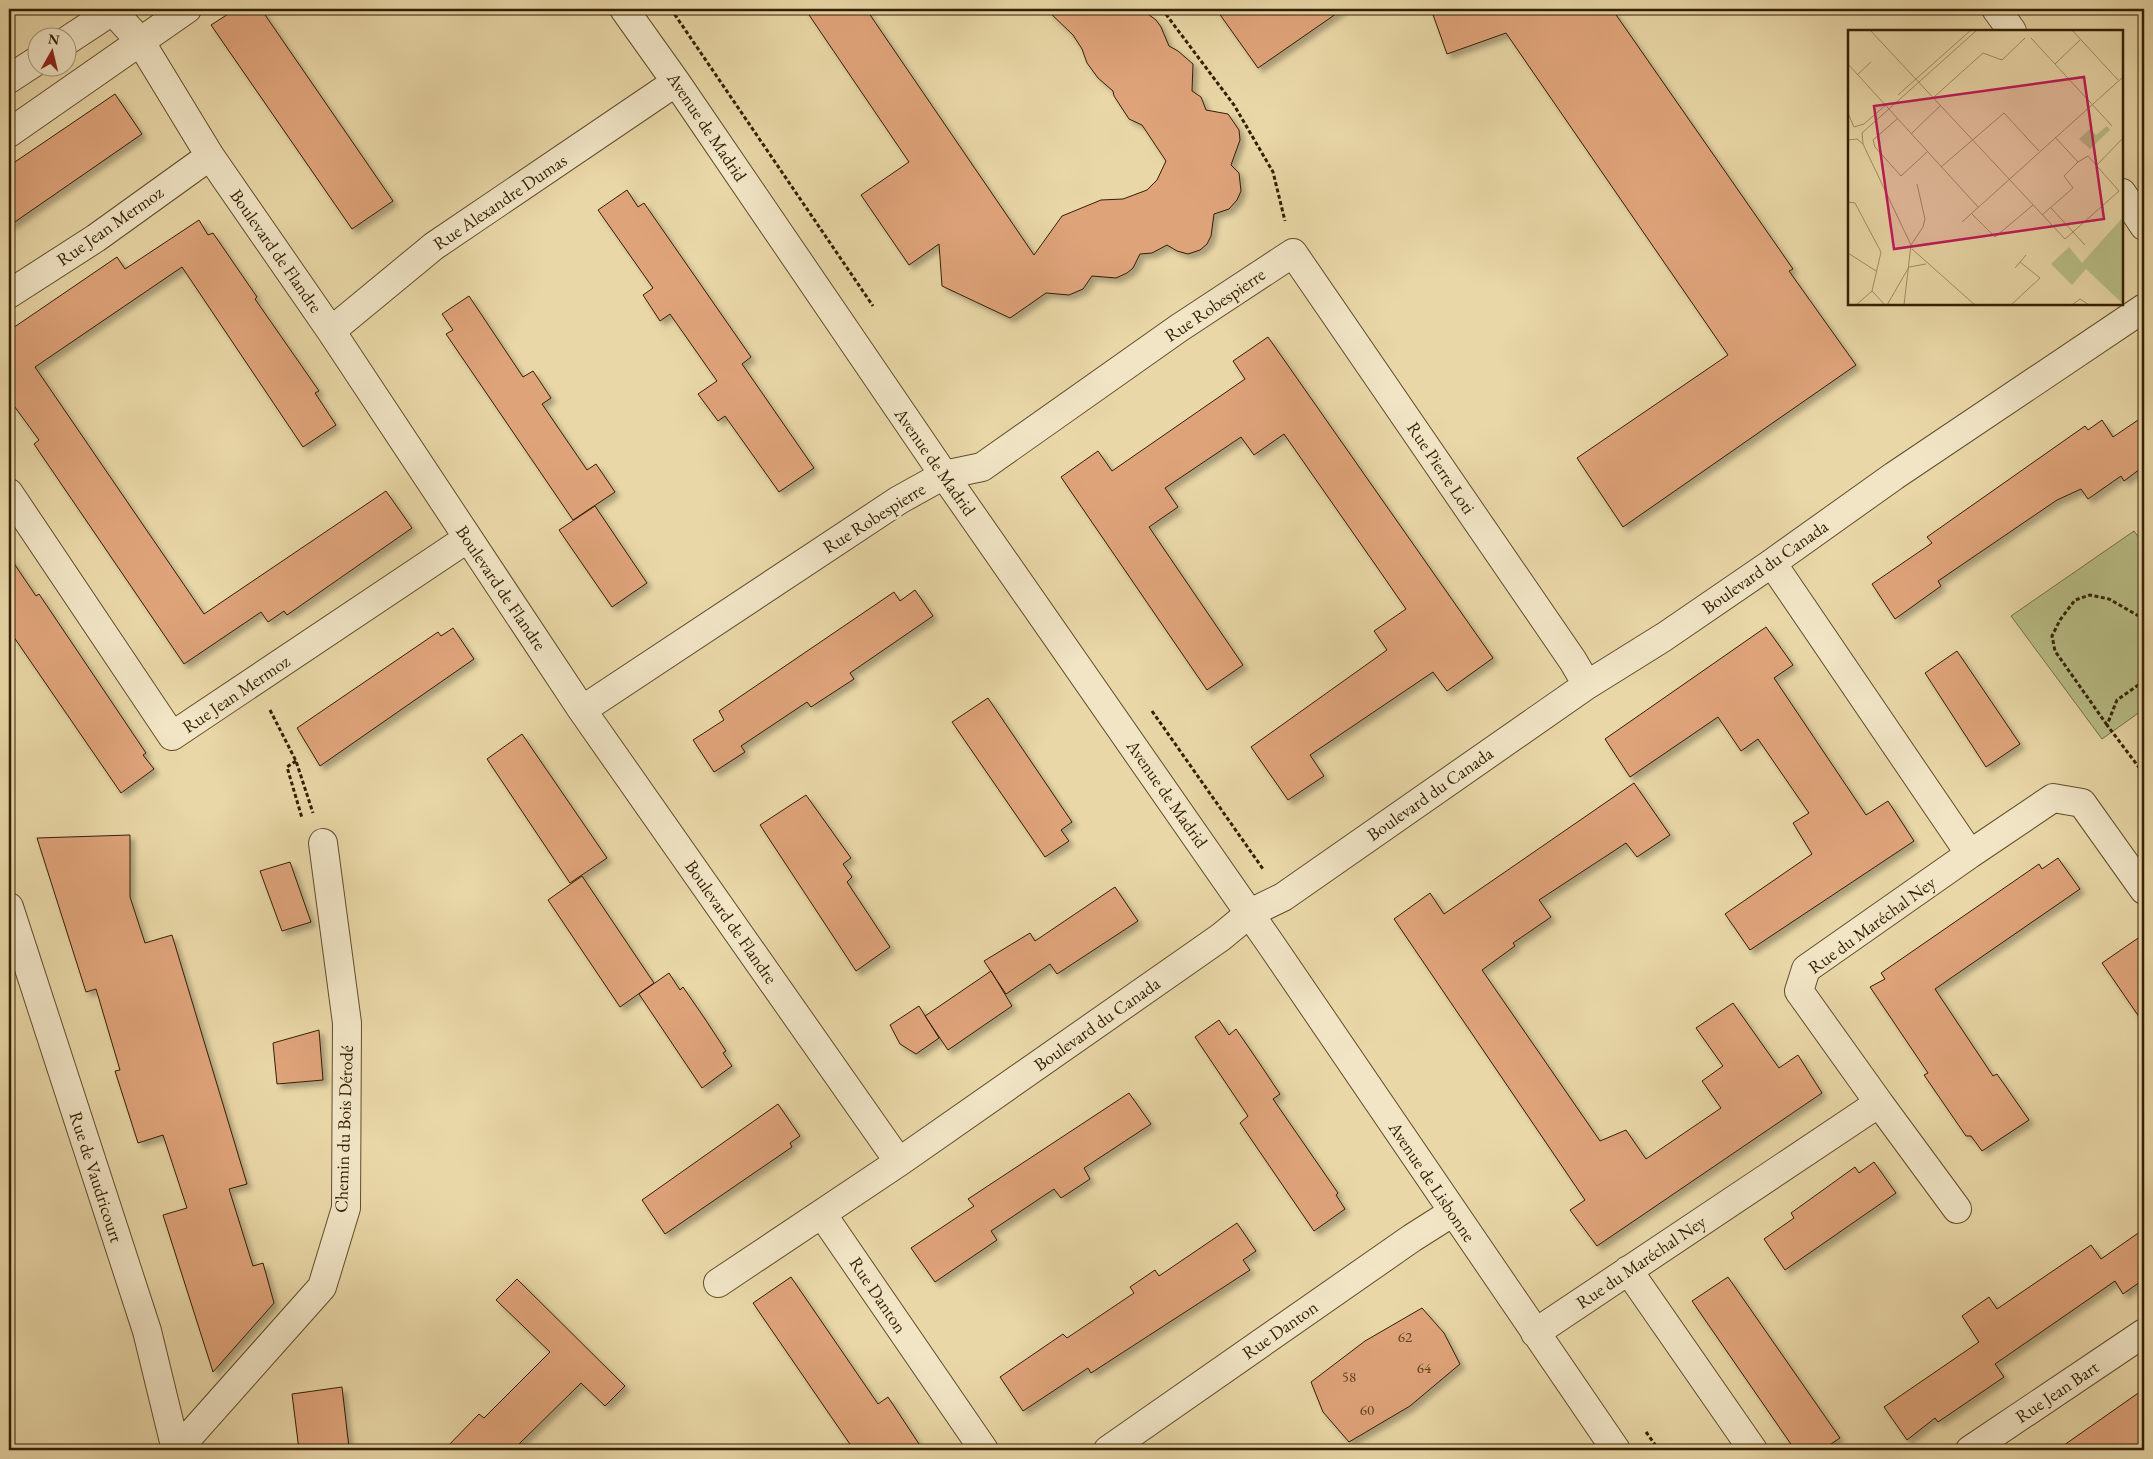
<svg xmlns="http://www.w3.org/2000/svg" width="2153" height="1459" font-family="'EB Garamond',serif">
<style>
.green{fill:#b8be87;stroke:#766e44}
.building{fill:#dfa37a;stroke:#331f02;filter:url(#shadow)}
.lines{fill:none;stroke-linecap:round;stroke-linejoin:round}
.minor-casing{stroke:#604d2b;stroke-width:30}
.tertiary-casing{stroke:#604d2b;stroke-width:30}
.path{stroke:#331f02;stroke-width:3;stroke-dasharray:4 2.5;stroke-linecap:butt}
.minor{stroke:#f1e5c6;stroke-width:28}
.tertiary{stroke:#f1e5c6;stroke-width:28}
.labels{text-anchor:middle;stroke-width:4.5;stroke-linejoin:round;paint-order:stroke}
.number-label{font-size:15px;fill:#5e4020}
.street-label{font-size:18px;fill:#331f02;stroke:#f1e5c6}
.inset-road{fill:none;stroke:#a08d65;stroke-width:1}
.view{fill:#c2185b;fill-opacity:0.15;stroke:#c2185b;stroke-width:2.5}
.inset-edge{fill:none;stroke:#331f02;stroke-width:2.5}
</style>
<defs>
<filter id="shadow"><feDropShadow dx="4.5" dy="4.5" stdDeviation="2.5" flood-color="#0004"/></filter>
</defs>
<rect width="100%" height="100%" fill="#e9d7a7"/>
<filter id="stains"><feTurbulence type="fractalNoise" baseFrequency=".004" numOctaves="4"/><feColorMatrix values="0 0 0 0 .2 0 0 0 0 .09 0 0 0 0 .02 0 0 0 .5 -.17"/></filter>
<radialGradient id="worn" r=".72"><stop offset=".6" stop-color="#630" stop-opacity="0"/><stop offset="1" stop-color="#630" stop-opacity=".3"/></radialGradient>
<path class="green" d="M 2134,531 L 2144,545 L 2144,709 L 2102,739 L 2011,616 Z"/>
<path class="building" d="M 236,9 L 261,9 L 393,201 L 352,229 L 211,25 Z
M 805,9 L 866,9 L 1034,255 L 1062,216 L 1101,200 L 1123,199 L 1147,190 L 1157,180 L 1166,161 L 1142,125 L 1129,119 L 1114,96 L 1113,91 L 1098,78 L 1087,63 L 1082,49 L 1073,35 L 1046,9 L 1121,9 L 1148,14 L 1156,20 L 1161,27 L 1169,46 L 1178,51 L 1193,64 L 1192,91 L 1201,97 L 1206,110 L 1228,114 L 1239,130 L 1240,140 L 1231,165 L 1239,173 L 1241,191 L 1237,200 L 1229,209 L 1214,214 L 1211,236 L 1207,244 L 1200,250 L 1188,254 L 1177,251 L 1167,245 L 1152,253 L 1140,254 L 1133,268 L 1127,273 L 1116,278 L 1092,276 L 1083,289 L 1069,295 L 1046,293 L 1010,318 L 942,286 L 939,244 L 909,265 L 861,195 L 909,162 Z
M 1216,9 L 1343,9 L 1258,68 Z
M 1431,9 L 1612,9 L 1793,269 L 1789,271 L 1856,365 L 1623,527 L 1577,458 L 1728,355 L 1506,33 L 1447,54 Z
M 115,94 L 142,134 L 9,226 L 9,166 Z
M 627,190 L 638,207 L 644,203 L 751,357 L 742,364 L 814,468 L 779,492 L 725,416 L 718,421 L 698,394 L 717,381 L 670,314 L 660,321 L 643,295 L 653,288 L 598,210 Z
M 199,220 L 208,235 L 213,233 L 257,297 L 255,299 L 319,391 L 315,393 L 336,425 L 303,447 L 182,267 L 35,367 L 204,614 L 386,491 L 412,528 L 287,615 L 284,611 L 268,622 L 261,612 L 184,664 L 34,444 L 39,440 L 9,399 L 9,329 L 10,330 L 117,257 L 125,269 Z
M 469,296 L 523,377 L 533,371 L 551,398 L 542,404 L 587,470 L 596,464 L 615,492 L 573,520 L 446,334 L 453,330 L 442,314 Z
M 1268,337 L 1493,658 L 1447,691 L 1433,672 L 1310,755 L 1324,776 L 1288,800 L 1251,747 L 1387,650 L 1374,631 L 1406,609 L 1379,570 L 1284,434 L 1254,455 L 1241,437 L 1165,488 L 1178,507 L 1149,527 L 1243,665 L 1207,690 L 1061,477 L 1098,451 L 1112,471 L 1245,379 L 1233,361 Z
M 2144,416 L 2144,466 L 2124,481 L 2121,476 L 2088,499 L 2081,489 L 2057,500 L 1938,581 L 1941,586 L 1895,619 L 1872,584 L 1932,543 L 1927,537 L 2085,426 L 2088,430 L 2102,420 L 2113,437 Z
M 595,506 L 647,583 L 612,607 L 559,530 Z
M 9,556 L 36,596 L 39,594 L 146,753 L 143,755 L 154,769 L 121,793 L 9,630 Z
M 915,590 L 933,616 L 850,673 L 854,679 L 811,707 L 807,702 L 741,746 L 745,752 L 714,772 L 693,740 L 724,720 L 719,711 L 894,592 L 900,601 Z
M 1766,627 L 1793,665 L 1774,678 L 1866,815 L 1888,801 L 1914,841 L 1750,950 L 1725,914 L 1812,854 L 1793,823 L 1809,813 L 1758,739 L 1741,751 L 1718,717 L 1630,777 L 1605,739 Z
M 453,628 L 474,659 L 320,766 L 297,728 L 438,632 L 441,636 Z
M 1957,651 L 2020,744 L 1986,767 L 1925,673 Z
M 988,698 L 1072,822 L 1061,830 L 1069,841 L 1045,857 L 952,722 Z
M 522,734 L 607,858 L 570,883 L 487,759 Z
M 1634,783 L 1670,835 L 1637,857 L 1626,843 L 1539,900 L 1551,917 L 1513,943 L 1515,946 L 1482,970 L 1600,1141 L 1626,1130 L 1646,1159 L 1721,1108 L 1702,1081 L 1723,1066 L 1696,1028 L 1733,1003 L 1779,1068 L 1798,1055 L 1822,1093 L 1597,1246 L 1570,1210 L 1585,1200 L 1394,919 L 1430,893 L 1444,914 Z
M 806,795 L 851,858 L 843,864 L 852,877 L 847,882 L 890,947 L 856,971 L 760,825 Z
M 130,835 L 130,897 L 145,943 L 172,935 L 247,1184 L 229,1189 L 253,1266 L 263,1263 L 274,1303 L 213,1372 L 163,1215 L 187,1208 L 163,1135 L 138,1143 L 115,1071 L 120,1070 L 96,989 L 86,992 L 37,838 Z
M 2058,858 L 2080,889 L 1935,989 L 1993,1076 L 1997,1074 L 2029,1120 L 1982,1151 L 1971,1136 L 1966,1136 L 1924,1075 L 1928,1073 L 1870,987 L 1885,979 L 1881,973 L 2039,864 L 2042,869 Z
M 290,862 L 311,922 L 282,931 L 260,871 Z
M 582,876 L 654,983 L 620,1007 L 548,900 Z
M 1115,887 L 1138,921 L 1057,974 L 1050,964 L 1006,994 L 984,961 L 1030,933 L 1035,941 Z
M 2144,934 L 2144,1024 L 2102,963 Z
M 991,971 L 1012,1006 L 948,1050 L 925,1016 Z
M 669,973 L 680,990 L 683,987 L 705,1019 L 726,1051 L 723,1053 L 732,1066 L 702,1088 L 639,994 Z
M 919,1006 L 939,1038 L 916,1054 L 900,1044 L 890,1025 Z
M 1219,1020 L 1229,1035 L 1236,1029 L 1260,1064 L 1280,1094 L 1273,1099 L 1338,1193 L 1336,1195 L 1345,1209 L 1314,1231 L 1240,1123 L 1248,1116 L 1195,1037 Z
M 319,1030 L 323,1080 L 277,1084 L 273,1043 Z
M 1129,1093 L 1151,1124 L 1084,1168 L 1090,1179 L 1061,1198 L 1054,1189 L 991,1231 L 997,1240 L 935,1282 L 911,1248 L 974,1206 L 968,1199 Z
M 778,1104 L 800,1136 L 790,1143 L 792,1147 L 665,1234 L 642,1200 Z
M 1874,1162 L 1896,1193 L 1785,1270 L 1764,1239 L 1794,1218 L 1791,1213 L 1855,1167 L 1859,1173 Z
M 1237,1223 L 1256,1251 L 1243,1260 L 1250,1270 L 1091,1373 L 1088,1368 L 1023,1411 L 1000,1377 L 1063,1334 L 1067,1338 L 1134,1293 L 1130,1287 L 1155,1270 L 1159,1276 Z
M 2144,1229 L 2144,1279 L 2123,1294 L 2115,1281 L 1995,1364 L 2004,1377 L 1938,1422 L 1935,1418 L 1907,1440 L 1884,1407 L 1979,1342 L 1962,1316 L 1989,1297 L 1997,1309 L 2091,1245 L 2101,1259 Z
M 791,1277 L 878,1404 L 888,1397 L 923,1450 L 854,1450 L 753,1303 Z
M 1728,1277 L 1840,1438 L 1822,1450 L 1795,1450 L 1692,1301 Z
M 517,1279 L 625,1386 L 605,1406 L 581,1383 L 517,1446 L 522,1450 L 444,1450 L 479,1414 L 484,1418 L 550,1352 L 496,1300 Z
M 1422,1308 L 1444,1333 L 1460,1364 L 1410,1406 L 1349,1442 L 1323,1412 L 1311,1382 L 1365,1341 Z
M 342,1387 L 349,1448 L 299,1450 L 292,1394 Z
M 2144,1389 L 2144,1442 L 2132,1450 L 2057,1450 Z"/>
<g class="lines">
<defs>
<path id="minor" d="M 111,9 L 140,41 L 210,156 L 331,331 L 582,710 L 899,1162
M 624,9 L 676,82 L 944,475 L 1270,943 L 1616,1450
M 1996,9 L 2012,31
M 2122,193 L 2144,226
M 9,294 L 96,238 L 210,156
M 331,331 L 434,246 L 676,82
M 9,493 L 172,736 L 468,538
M 582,710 L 899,500 L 944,475 L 982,467 L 1179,328 L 1293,253 L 1573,661 L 1587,685
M 1970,854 L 2053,798 L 2082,803 L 2144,890
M 1879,1103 L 1957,1209
M 822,1214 L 984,1450
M 1628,1270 L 1753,1450
M 718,1283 L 899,1162 L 1221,937 L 1250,913 L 1283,897 L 1587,685 L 1664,637 L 1772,563 L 1894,476 L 2144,308
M 1535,1333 L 1879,1103 L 1799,991 L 1806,969 L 1970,854 L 1772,563
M 177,1450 L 322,1287 L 346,1208 L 347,1023 L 323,843
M 1108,1450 L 1412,1238 L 1453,1212
M 1970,1450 L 2144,1333"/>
<path id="tertiary" d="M 68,40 L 115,9
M 9,79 L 38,60
M 9,133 L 187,9
M 9,907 L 147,1331 L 176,1450"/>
</defs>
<use href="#minor" class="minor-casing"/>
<use href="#tertiary" class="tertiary-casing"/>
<path class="path" d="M 671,9 L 873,306
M 1162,9 L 1234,105 L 1273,172 L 1285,221
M 2144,681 L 2117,700 L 2107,725 L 2144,774
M 270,710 L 296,761 L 313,813
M 1152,711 L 1263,869
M 2107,725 L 2055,651 L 2052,636 L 2060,620 L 2075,600 L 2090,595 L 2109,599 L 2144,619
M 296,761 L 287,767 L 302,818
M 1646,1432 L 1659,1450"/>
<use href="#minor" class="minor"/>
<use href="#tertiary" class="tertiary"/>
</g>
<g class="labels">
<g class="number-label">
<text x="1405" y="1342">62</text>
<text x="1424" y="1373">64</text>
<text x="1349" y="1382">58</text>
<text x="1367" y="1415">60</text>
</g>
<g class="street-label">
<text transform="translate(707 127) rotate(56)" y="6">Avenue de Madrid</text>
<text transform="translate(500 202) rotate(-34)" y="6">Rue Alexandre Dumas</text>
<text transform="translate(110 226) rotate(-35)" y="6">Rue Jean Mermoz</text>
<text transform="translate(276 251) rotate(55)" y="6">Boulevard de Flandre</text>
<text transform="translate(1215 305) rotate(-34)" y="6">Rue Robespierre</text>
<text transform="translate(935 462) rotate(55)" y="6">Avenue de Madrid</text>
<text transform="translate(1441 468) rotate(56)" y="6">Rue Pierre Loti</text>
<text transform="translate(874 518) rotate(-32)" y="6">Rue Robespierre</text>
<text transform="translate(1765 567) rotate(-35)" y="6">Boulevard du Canada</text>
<text transform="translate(501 588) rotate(56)" y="6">Boulevard de Flandre</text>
<text transform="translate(236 694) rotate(-34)" y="6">Rue Jean Mermoz</text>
<text transform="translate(1167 794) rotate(55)" y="6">Avenue de Madrid</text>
<text transform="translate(1430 794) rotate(-35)" y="6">Boulevard du Canada</text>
<text transform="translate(731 922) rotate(55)" y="6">Boulevard de Flandre</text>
<text transform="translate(1872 925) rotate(-36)" y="6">Rue du Maréchal Ney</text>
<text transform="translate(1097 1024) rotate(-35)" y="6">Boulevard du Canada</text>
<text transform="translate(344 1129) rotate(-88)" y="6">Chemin du Bois Dérodé</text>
<text transform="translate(96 1177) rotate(72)" y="6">Rue de Vaudricourt</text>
<text transform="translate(1432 1182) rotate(56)" y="6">Avenue de Lisbonne</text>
<text transform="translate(1641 1262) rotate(-34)" y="6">Rue du Maréchal Ney</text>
<text transform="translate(878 1295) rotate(56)" y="6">Rue Danton</text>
<text transform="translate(1280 1330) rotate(-35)" y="6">Rue Danton</text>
<text transform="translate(2057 1392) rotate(-34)" y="6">Rue Jean Bart</text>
</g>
</g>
<g transform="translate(1848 30)">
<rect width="275" height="275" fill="#e9d7a7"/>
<path d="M 259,96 L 262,100 L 242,119 L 231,109 L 242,99 L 248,105 ZM 275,187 L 275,274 L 238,239 L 224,255 L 203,234 L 221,217 L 234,233 Z" fill="#b8be87"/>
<path class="inset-road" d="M 22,0 L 217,209 L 271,161 L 240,126 L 230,132M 224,0 L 270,50M 183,8 L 264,96M 0,34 L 130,177M 207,34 L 232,10M 9,45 L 23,32M 50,65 L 123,0M 86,67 L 135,23 L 154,30 L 177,8M 0,83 L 6,97M 49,89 L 25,110 L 27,117 L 53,146 L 79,122M 6,97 L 16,94 L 39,74M 14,103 L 15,114 L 63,215 L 56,275M 14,103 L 129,0M 63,104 L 93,75M 0,110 L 9,109 L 15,114M 249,135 L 275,108M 93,137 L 156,83 L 191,121M 0,172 L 7,173 L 33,222 L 24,261M 203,178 L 237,215M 123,183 L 147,207 L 185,175M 194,185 L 225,158 L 216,146 L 230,132 L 207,107M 114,192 L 275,47M 63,215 L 75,197 L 77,189 L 69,154M 64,219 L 127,275M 0,223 L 28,241M 167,238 L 178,225M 8,275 L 24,261 L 37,275M 39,275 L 61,237 L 78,234M 163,275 L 192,248 L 172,232M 224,275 L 232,269 L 241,275"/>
<path class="view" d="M 236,47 L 256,189 L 46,219 L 26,76 Z"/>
<rect width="275" height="275" class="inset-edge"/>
</g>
<rect width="2153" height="1459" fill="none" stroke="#e9d7a7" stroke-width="30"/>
<rect x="10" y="10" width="2133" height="1439" fill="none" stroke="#331f02" stroke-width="2.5"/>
<rect x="15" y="15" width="2123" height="1429" fill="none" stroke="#331f02"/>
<g transform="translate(52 52) rotate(8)"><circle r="24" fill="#f1e5c6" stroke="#a59678"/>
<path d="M0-4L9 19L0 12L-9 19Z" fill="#8f2418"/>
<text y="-8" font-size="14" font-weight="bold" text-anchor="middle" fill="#331f02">N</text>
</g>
<rect width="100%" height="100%" filter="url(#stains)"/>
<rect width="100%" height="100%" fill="url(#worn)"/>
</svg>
